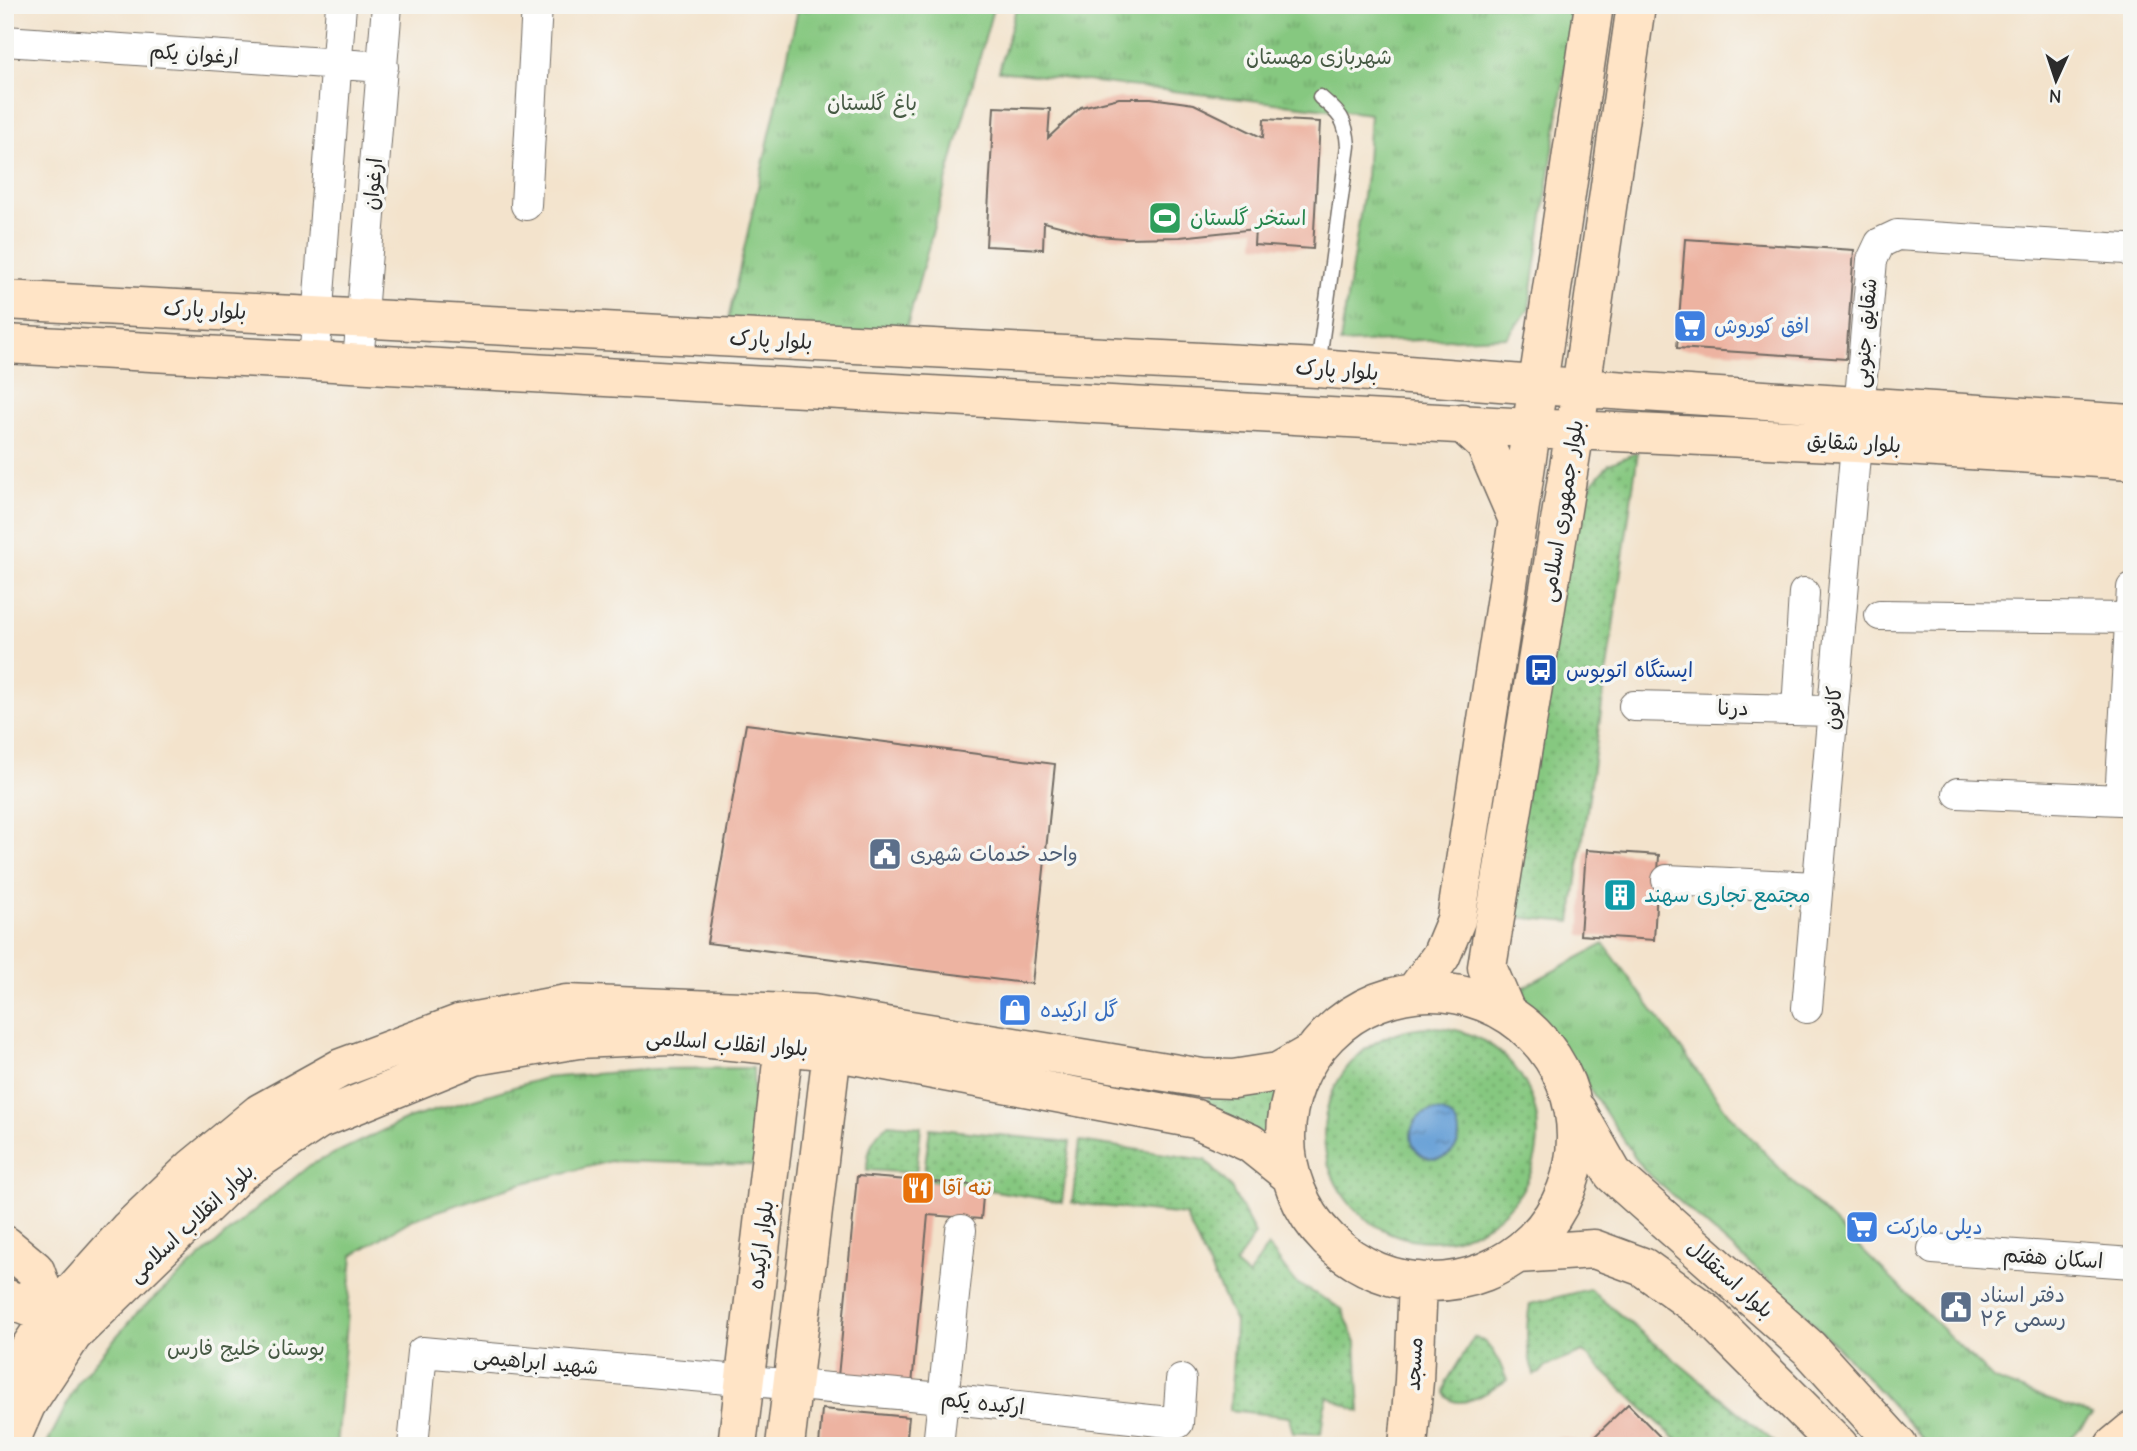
<svg xmlns="http://www.w3.org/2000/svg" width="2137" height="1451" font-family="'Comic Neue','Playpen Sans Arabic',sans-serif">
<style>
.grass{fill:url(#grass-dots);stroke:#587a56;stroke-width:2}
.park{fill:url(#park-tufts);stroke:#587a56;stroke-width:2}
.water{fill:url(#water-ripples);stroke:#4a6681;stroke-width:2}
.building{fill:#edb3a1}
.lines{fill:none;stroke-linecap:round;stroke-linejoin:round}
.lane-casing{stroke:#716b63;stroke-width:17}
.street-casing{stroke:#716b63;stroke-width:32}
.secondary-casing{stroke:#716b63;stroke-width:41}
.lane{stroke:#fff;stroke-width:14}
.street{stroke:#fff;stroke-width:30}
.secondary{stroke:#ffe4c6;stroke-width:38}
.labels{text-anchor:middle;stroke-width:7;stroke-linejoin:round;paint-order:stroke}
.street-label{font-size:21px;fill:#2b2b2b;stroke:#f6f6f2}
.park-label{font-size:21px;fill:#465a44;stroke:#f6f6f2}
.leisure-label{font-size:21px;fill:#27864d;stroke:#f6f6f2;text-anchor:start}
.shop-label{font-size:21px;fill:#366cbe;stroke:#f6f6f2;text-anchor:start}
.transit-label{font-size:21px;fill:#164399;stroke:#f6f6f2;text-anchor:start}
.service-label{font-size:21px;fill:#4e5e75;stroke:#f6f6f2;text-anchor:start}
.culture-label{font-size:21px;fill:#0d838f;stroke:#f6f6f2;text-anchor:start}
.food-label{font-size:21px;fill:#c56008;stroke:#f6f6f2;text-anchor:start}
</style>
<defs>
<pattern id="grass-dots" width="8" height="8" patternUnits="userSpaceOnUse" patternTransform="scale(1.75)"><rect width="8" height="8" fill="#86c880"/><path d="M2 2h.1M6 6h.1" fill="none" stroke="#6ea369" stroke-width="1.8" stroke-linecap="round"/></pattern>
<pattern id="park-tufts" width="24" height="20" patternUnits="userSpaceOnUse" patternTransform="scale(1.75)"><rect width="24" height="20" fill="#86c880"/><path d="M3 7l-1-3M5 7V3M7 7l1-3M15 17l-1-3M17 17v-4M19 17l1-3" fill="none" stroke="#6ea369"/></pattern>
<pattern id="water-ripples" width="26" height="14" patternUnits="userSpaceOnUse" patternTransform="scale(1.75)"><rect width="26" height="14" fill="#69a1d7"/><path d="M2 4q2-2 4 0t4 0M15 11q2-2 4 0t4 0" fill="none" stroke="#5783af"/></pattern>
</defs>
<rect width="100%" height="100%" fill="#f6f6f2"/>
<filter id="ink" filterUnits="userSpaceOnUse"><feTurbulence type="fractalNoise" baseFrequency=".0143" numOctaves="2"/><feDisplacementMap in="SourceGraphic" scale="14" xChannelSelector="R" yChannelSelector="G"/><feConvolveMatrix kernelMatrix="1 2 1 2 8 2 1 2 1" color-interpolation-filters="sRGB"/></filter>
<filter id="wash" filterUnits="userSpaceOnUse"><feTurbulence type="fractalNoise" baseFrequency=".00686" numOctaves="4" result="noise"/><feDisplacementMap in="SourceGraphic" scale="28" xChannelSelector="R" yChannelSelector="G"/><feGaussianBlur stdDeviation="1.57" result="paint"/><feColorMatrix in="noise" values="0 0 0 0 0 0 0 0 0 0 0 0 0 0 0 0 0 1.4 0 .05"/><feComposite in="paint" operator="in"/></filter>
<g filter="url(#wash)">
<rect width="100%" height="100%" fill="#f3e3cc"/>
<path class="grass" d="M 1638,452 L 1571,922 L 1505,916 L 1574,511 L 1592,483 L 1609,464 Z
M1324 1134a107 107 0 1 1 214 0a107 107 0 1 1-214 0Z
M 1279,1088 L 1273,1140 L 1206,1109 L 1209,1092 Z
M 889,1124 L 921,1127 L 916,1173 L 867,1170 C 867,1152 873,1133 889,1124 Z
M 930,1128 L 1070,1142 L 1062,1202 L 923,1179 Z
M 1080,1141 L 1205,1160 L 1230,1186 L 1255,1234 L 1235,1265 L 1248,1276 L 1268,1246 L 1295,1282 L 1342,1309 L 1356,1342 L 1360,1412 L 1328,1397 L 1324,1409 L 1321,1434 L 1293,1433 L 1289,1417 L 1230,1410 L 1235,1322 L 1185,1215 L 1072,1203 Z
M 1589,1289 L 1779,1446 L 1683,1446 L 1583,1352 L 1546,1366 L 1540,1373 L 1534,1375 C 1526,1348 1525,1332 1530,1304 Z
M 1474,1337 C 1495,1343 1499,1363 1507,1380 C 1493,1389 1456,1416 1445,1393 L 1447,1381 Z"/>
<path class="park" d="M 799,5 L 994,5 L 904,337 L 726,329 Z
M 1017,5 L 1575,5 L 1529,309 L 1507,337 L 1340,343 L 1366,176 L 1370,114 L 999,71 Z
M 1604,944 L 1728,1113 L 1787,1176 L 1994,1380 L 2092,1415 L 2064,1446 L 1929,1446 L 1865,1375 L 1784,1294 L 1643,1169 L 1568,1056 L 1512,993 Z
M 753,1068 L 756,1165 L 611,1161 L 516,1185 L 411,1220 L 353,1255 L 336,1446 L 46,1446 L 79,1380 L 135,1315 L 240,1222 L 310,1165 L 407,1119 L 544,1078 L 656,1069 Z"/>
<path class="water" d="M1411 1135a24 24 0 1 1 48 0a24 24 0 1 1-48 0Z"/>
<g id="blocks">
<path class="building" d="M 1119,98 L 1151,98 L 1194,104 L 1263,138 L 1264,119 L 1320,122 L 1313,249 L 1254,245 L 1255,229 L 1180,237 L 1124,238 L 1098,236 L 1044,222 L 1043,249 L 986,246 L 994,107 L 1050,109 L 1048,138 L 1081,107 Z
M 1685,239 L 1854,250 L 1846,359 L 1677,348 Z
M 746,724 L 1055,764 L 1032,984 L 707,943 Z
M 1586,850 L 1659,855 L 1654,940 L 1580,935 Z
M 857,1176 L 984,1186 L 981,1219 L 928,1215 L 912,1385 L 838,1377 Z
M 1628,1404 L 1669,1446 L 1547,1446 L 1551,1440 L 1562,1437 L 1587,1444 Z
M 822,1409 L 909,1417 L 906,1446 L 819,1446 Z"/>
</g>
</g>
<g filter="url(#ink)">
<use href="#blocks" fill-opacity="0" stroke="#716b63" stroke-width="2"/>
<g class="lines">
<defs>
<path id="lane" d="M 1318,367 L 1348,146 C 1346,119 1340,114 1320,97"/>
<path id="street" d="M 5,41 L 383,67
M 526,205 L 537,5
M 314,361 L 341,5
M 358,363 L 387,5
M 2132,588 L 2120,800 L 2132,801
M 1880,615 L 2130,618
M 1634,706 L 1833,711
M 1797,710 L 1804,593
M 1958,793 L 2120,800
M 1667,880 L 1817,887
M 1807,1008 L 1872,260 L 1880,243 L 1897,235 L 2126,249 L 2132,252
M 1933,1249 L 2132,1263
M 413,1446 L 422,1352 L 943,1398 L 1178,1423 L 1181,1380
M 938,1446 L 961,1230"/>
<path id="secondary" d="M 5,300 L 1318,368 L 1537,385 L 2132,424
M 5,344 L 1530,428 L 1855,443 L 2132,460
M 1462,423 L 1485,444 L 1518,520
M1286 1137a145 145 0 1 1 290 0a145 145 0 1 1-290 0Z
M 1414,993 L 1441,956 L 1456,920 C 1504,615 1550,311 1594,5
M 1506,1012 L 1487,967 L 1575,430 L 1636,5
M 1577,1111 L 1613,1174 L 1809,1348 L 1898,1446
M 5,1245 L 35,1270 L 51,1316
M 1517,1254 L 1594,1249 L 1643,1267 L 1704,1311 L 1839,1446
M 5,1298 L 51,1316 L 65,1328
M 5,1385 L 51,1316 L 129,1229 L 193,1168 L 260,1113 L 341,1068 L 459,1024 L 567,1004 L 813,1014 L 1202,1078 L 1233,1079 L 1278,1072 L 1313,1052
M 8,1446 L 26,1405 L 73,1334 L 240,1172 L 318,1120 L 475,1056 L 578,1039 L 671,1035 L 832,1051 L 1196,1119 L 1250,1143 L 1290,1175
M 737,1446 L 784,1045 L 813,1014 L 832,1051 L 785,1446
M 1408,1446 L 1414,1381 L 1418,1281
M 2114,1446 L 2132,1431"/>
</defs>
<use href="#lane" class="lane-casing"/>
<use href="#street" class="street-casing"/>
<use href="#secondary" class="secondary-casing"/>
<use href="#lane" class="lane"/>
<use href="#street" class="street"/>
<use href="#secondary" class="secondary"/>
</g>
</g>
<defs>
<symbol id="stadium-square" viewBox="-11 -11 22 22"><rect x="-9" y="-9" width="18" height="18" rx="4" fill="#2e9e5b" stroke="#f6f6f2"/><path d="M0-5a6.5 5 0 1 0 0 10a6.5 5 0 1 0 0-10ZM-3.5-1.8h7v3.6h-7Z" fill="#fff"/></symbol>
<symbol id="supermarket-square" viewBox="-11 -11 22 22"><rect x="-9" y="-9" width="18" height="18" rx="4" fill="#3f7fe0" stroke="#f6f6f2"/><path d="M-6-5.5h2.5l.6 2H6L4.5 2H-2.5L-4.4-4H-6ZM-1.5 3.2a1.3 1.3 0 1 0 .1 0ZM3 3.2a1.3 1.3 0 1 0 .1 0Z" fill="#fff"/></symbol>
<symbol id="bus-square" viewBox="-11 -11 22 22"><rect x="-9" y="-9" width="18" height="18" rx="4" fill="#1a4fb4" stroke="#f6f6f2"/><path d="M-5-6H5V4H4V6H2V4H-2V6H-4V4H-5ZM-3.5-4V0h7V-4ZM-3.5 1.2v1.5H-2V1.2ZM2 1.2v1.5H3.5V1.2Z" fill="#fff"/></symbol>
<symbol id="civic-square" viewBox="-11 -11 22 22"><rect x="-9" y="-9" width="18" height="18" rx="4" fill="#5c6f8a" stroke="#f6f6f2"/><path d="M-.6-6.5H3V-4.5H.6V-3L4-1V1h2V6H-6V1h2V-1L-.6-3ZM-1.2 2.5V6h2.4V2.5Z" fill="#fff"/></symbol>
<symbol id="building-square" viewBox="-11 -11 22 22"><rect x="-9" y="-9" width="18" height="18" rx="4" fill="#0f9aa8" stroke="#f6f6f2"/><path d="M-4-6H4V6H1V3H-1V6H-4ZM-2.5-4.3h1.7v1.8h-1.7ZM.8-4.3h1.7v1.8H.8ZM-2.5-1h1.7V.8h-1.7ZM.8-1h1.7V.8H.8Z" fill="#fff"/></symbol>
<symbol id="shop-square" viewBox="-11 -11 22 22"><rect x="-9" y="-9" width="18" height="18" rx="4" fill="#3f7fe0" stroke="#f6f6f2"/><path d="M-5-2.5h2.3a2.7 3.5 0 0 1 5.4 0H5L5.5 6h-11ZM-1.5-2.5h3a1.5 2.3 0 0 0-3 0Z" fill="#fff"/></symbol>
<symbol id="restaurant-square" viewBox="-11 -11 22 22"><rect x="-9" y="-9" width="18" height="18" rx="4" fill="#e8710a" stroke="#f6f6f2"/><path d="M-5-6h1v4h1v-4h1v4h1v-4h1v5L-1.5 .5V6h-2V.5L-5-1ZM5-6V6H3V1.5H1.5Q1.5-4 5-6Z" fill="#fff"/></symbol>
</defs>
<g fill-rule="evenodd">
<use href="#stadium-square" x="1146" y="199" width="38" height="38"/>
<use href="#supermarket-square" x="1671" y="307" width="38" height="38"/>
<use href="#bus-square" x="1522" y="651" width="38" height="38"/>
<use href="#civic-square" x="866" y="835" width="38" height="38"/>
<use href="#building-square" x="1601" y="876" width="38" height="38"/>
<use href="#shop-square" x="996" y="991" width="38" height="38"/>
<use href="#restaurant-square" x="899" y="1169" width="38" height="38"/>
<use href="#supermarket-square" x="1843" y="1208" width="38" height="38"/>
<use href="#civic-square" x="1937" y="1288" width="38" height="38"/>
</g>
<g class="labels">
<g class="street-label">
<text transform="translate(194 54) rotate(4)" y="7">ارغوان یکم</text>
<text transform="translate(373 184) rotate(-85)" y="7">ارغوان</text>
<text transform="translate(205 310) rotate(3)" y="7">بلوار پارک</text>
<text transform="translate(1865 333) rotate(-85)" y="7">شقایق جنوبی</text>
<text transform="translate(771 340) rotate(3)" y="7">بلوار پارک</text>
<text transform="translate(1337 370) rotate(4)" y="7">بلوار پارک</text>
<text transform="translate(1854 443) rotate(3)" y="7">بلوار شقایق</text>
<text transform="translate(1562 511) rotate(-81)" y="7">بلوار جمهوری اسلامی</text>
<text transform="translate(1733 708) rotate(1)" y="7">درنا</text>
<text transform="translate(1833 708) rotate(-85)" y="7">کانون</text>
<text transform="translate(727 1043) rotate(4)" y="7">بلوار انقلاب اسلامی</text>
<text transform="translate(191 1223) rotate(-43)" y="7">بلوار انقلاب اسلامی</text>
<text transform="translate(761 1245) rotate(-83)" y="7">بلوار ارکیده</text>
<text transform="translate(2053 1258) rotate(4)" y="7">اسکان هفتم</text>
<text transform="translate(1730 1279) rotate(41)" y="7">بلوار استقلال</text>
<text transform="translate(536 1362) rotate(5)" y="7">شهید ابراهیمی</text>
<text transform="translate(1414 1364) rotate(-87)" y="7">مسجد</text>
<text transform="translate(983 1403) rotate(6)" y="7">ارکیده یکم</text>
</g>
<g class="park-label">
<text x="1319" y="64">شهربازی مهستان</text>
<text x="872" y="110">باغ گلستان</text>
<text x="246" y="1355">بوستان خلیج فارس</text>
</g>
<g class="leisure-label">
<text x="1190" y="225">استخر گلستان</text>
</g>
<g class="shop-label">
<text x="1714" y="333">افق کوروش</text>
<text x="1040" y="1017">گل ارکیده</text>
<text x="1886" y="1234">دیلی مارکت</text>
</g>
<g class="transit-label">
<text x="1566" y="677">ایستگاه اتوبوس</text>
</g>
<g class="service-label">
<text x="910" y="861">واحد خدمات شهری</text>
<text x="1980" y="1302">دفتر اسناد<tspan x="1980" dy="24">رسمی ۲۶</tspan></text>
</g>
<g class="culture-label">
<text x="1644" y="902">مجتمع تجاری سهند</text>
</g>
<g class="food-label">
<text x="942" y="1195">ننه آقا</text>
</g>
</g>
<rect width="2137" height="1451" fill="none" stroke="#f6f6f2" stroke-width="28"/>
<g transform="translate(2056 80) rotate(183)" stroke="#f6f6f2" stroke-width="5" paint-order="stroke">
<path d="M0-5L12 26L0 18L-12 26Z" fill="#2b2b2b"/>
<text y="-10" font-size="19" font-weight="bold" text-anchor="middle" fill="#2b2b2b">N</text>
</g>
</svg>
